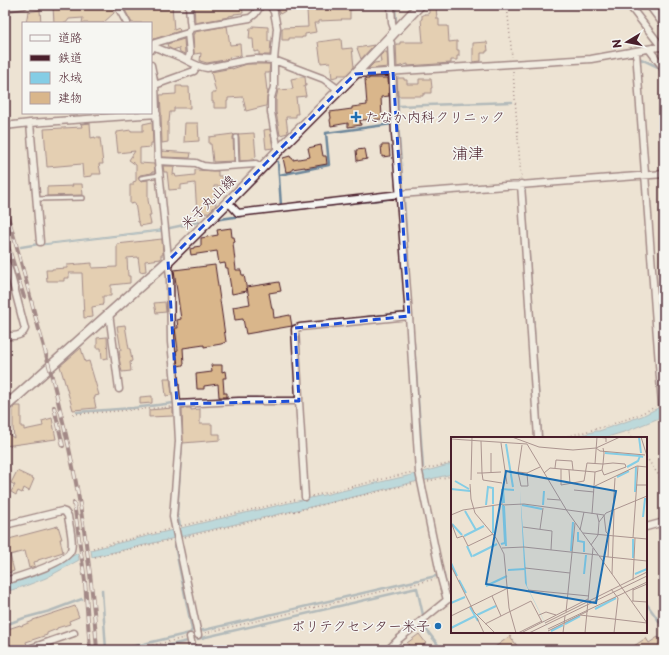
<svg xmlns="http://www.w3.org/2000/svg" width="669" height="655" font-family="'Playpen Sans','Klee One',sans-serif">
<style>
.water{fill:#84cde5;stroke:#6d879b}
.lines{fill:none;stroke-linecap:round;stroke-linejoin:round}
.stream{stroke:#6d879b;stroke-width:2.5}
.building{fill:#d9b68b;stroke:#4a1f2b}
.service-casing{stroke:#4a1f2b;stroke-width:6}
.minor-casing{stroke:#4a1f2b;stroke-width:9}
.secondary-casing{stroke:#4a1f2b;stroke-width:12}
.motorway-casing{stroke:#4a1f2b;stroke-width:14}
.path{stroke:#4a1f2b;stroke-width:1.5;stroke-dasharray:1 3;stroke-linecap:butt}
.service{stroke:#f6f6f2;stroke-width:3}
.minor{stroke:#f6f6f2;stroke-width:6}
.secondary{stroke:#f6f6f2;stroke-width:9}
.motorway{stroke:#f6f6f2;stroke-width:11}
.rail-casing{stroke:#4a1f2b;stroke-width:4}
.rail{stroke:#f6f6f2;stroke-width:2.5;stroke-dasharray:8;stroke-linecap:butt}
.marked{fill:none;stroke:#1d4ed8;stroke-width:3;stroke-dasharray:8 5;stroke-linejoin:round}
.poi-dot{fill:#1f6fb2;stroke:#f6f6f2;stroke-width:1.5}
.labels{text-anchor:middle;stroke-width:3;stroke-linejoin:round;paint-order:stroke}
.poi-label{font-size:14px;fill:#4a1f2b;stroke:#f6f6f2;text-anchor:start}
.street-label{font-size:14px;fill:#4a1f2b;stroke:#f6f6f2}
.quarter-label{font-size:16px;fill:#4a1f2b;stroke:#f6f6f2}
.inset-river{fill:none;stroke:#84cde5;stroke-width:2}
.inset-road{fill:none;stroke:#ac9590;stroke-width:1}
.view{fill:#1f6fb2;fill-opacity:0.15;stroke:#1f6fb2;stroke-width:2}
.inset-edge{fill:none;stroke:#4a1f2b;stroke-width:2}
</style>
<rect width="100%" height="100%" fill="#ede3d3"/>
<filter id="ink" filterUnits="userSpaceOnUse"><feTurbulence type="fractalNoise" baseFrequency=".025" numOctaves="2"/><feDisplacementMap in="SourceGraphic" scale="8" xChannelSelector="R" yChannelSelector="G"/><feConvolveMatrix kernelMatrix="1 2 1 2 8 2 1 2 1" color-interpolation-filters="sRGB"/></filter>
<g filter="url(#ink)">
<path class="water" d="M 523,186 L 525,186 L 542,438 L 540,438 Z
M 161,229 L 162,231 L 42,245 L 42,244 L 159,230 Z
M 664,405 L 664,416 L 627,431 L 604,438 L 571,438 L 596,431 L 599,431 L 642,416 Z
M 452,464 L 452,474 L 426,480 L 418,481 L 349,498 L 92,557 L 91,550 L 94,549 L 210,521 L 416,474 Z
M 78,553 L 79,560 L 46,578 L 28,585 L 5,592 L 5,585 L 25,579 L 45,571 Z"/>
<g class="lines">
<path class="stream" d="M 395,5 L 396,22
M 24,7 L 41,5
M 640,61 L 639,58 L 658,67 L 664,75
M 398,89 L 398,122 L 403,190
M 398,106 L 512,102
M 278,162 L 281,206
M 279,175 L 329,165 L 326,133 L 392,124
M 404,197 L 409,281
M 252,214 L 396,198
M 214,220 L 241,216
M 165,229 L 203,221
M 21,247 L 39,244
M 367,317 L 406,313
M 293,326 L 298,325
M 414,343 L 423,467
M 246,398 L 257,398
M 77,412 L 133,408 L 174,403
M 180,525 L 177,514 L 182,443 L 182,436
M 443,574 L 444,575 L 447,591
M 102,590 L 106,650
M 646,603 L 664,628
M 422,624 L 442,650
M 5,625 L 24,618 L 50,611 L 82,599
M 200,631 L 436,576
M 197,639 L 417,588 L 423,615
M 118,650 L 190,633 L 192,630 L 174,541
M 148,650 L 188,641"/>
</g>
<path class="building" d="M 83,5 L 113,5 L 114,13 L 103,23 L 82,23 L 83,18 L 69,19 L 66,23 L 54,23 L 53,7 Z
M 124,5 L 172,5 L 174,30 L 179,28 L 180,31 L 154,39 L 151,40 L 151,23 L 132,23 L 126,12 Z
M 194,5 L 242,5 L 243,13 L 234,14 L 234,15 L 229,16 L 229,17 L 195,23 Z
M 275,5 L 296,5 L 280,14 Z
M 297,5 L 362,5 L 362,9 L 350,10 L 350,19 L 341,19 L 342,20 L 319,21 L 319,23 L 314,23 L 316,32 L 305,34 L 305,37 L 302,37 L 302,38 L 289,38 L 289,40 L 282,40 L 282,28 L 308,27 L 307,10 L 297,11 Z
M 429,6 L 436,6 L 437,19 L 439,19 L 439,26 L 448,26 L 449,42 L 457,41 L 457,50 L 459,50 L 459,56 L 457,56 L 457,60 L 451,60 L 451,63 L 408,66 L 408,64 L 397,67 L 396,44 L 400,44 L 400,42 L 423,42 L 421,19 L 422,19 L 422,15 L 424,15 L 424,14 L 429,14 Z
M 40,10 L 41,23 L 26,23 L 28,12 Z
M 227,26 L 230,45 L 240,44 L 241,55 L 229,57 L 230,59 L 207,63 L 200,61 L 201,53 L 195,54 L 194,54 L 193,34 L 194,34 L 194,32 Z
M 253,26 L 268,27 L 268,41 L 271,41 L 270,55 L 259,55 L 259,51 L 254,52 L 253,39 L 249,39 L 250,28 L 253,28 Z
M 184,39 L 185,54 L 180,52 L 179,48 L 173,50 L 168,47 L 167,44 Z
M 341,39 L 342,49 L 352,48 L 354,67 L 346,75 L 338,75 L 339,76 L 332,78 L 330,62 L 321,63 L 318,42 Z
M 487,42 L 488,51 L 486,51 L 486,53 L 481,53 L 481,61 L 473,62 L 473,43 Z
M 374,45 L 361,59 L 357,48 Z
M 384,52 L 387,52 L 388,67 L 368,69 L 374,63 L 381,62 L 380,56 Z
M 247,64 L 270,64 L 269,73 L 265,73 L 267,91 L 268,91 L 267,98 L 266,106 L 246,111 L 243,97 L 228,98 L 228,101 L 227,101 L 227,108 L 214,108 L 214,102 L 212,102 L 212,93 L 216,93 L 211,72 L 232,68 L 232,69 Z
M 301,77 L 305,77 L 306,86 L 304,86 L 306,96 L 296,97 L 298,114 L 296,114 L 296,117 L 286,117 L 288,133 L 280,135 L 276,112 L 276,99 L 278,90 L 293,89 L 291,79 Z
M 369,78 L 388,78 L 389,96 L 381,97 L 382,119 L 360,120 L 361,125 L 348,127 L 348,123 L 331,126 L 330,120 L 331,118 L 330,112 L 352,109 L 352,107 L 367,105 L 365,79 L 369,79 Z
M 397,78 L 404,78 L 404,80 L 407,80 L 407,84 L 419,84 L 419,79 L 431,79 L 432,88 L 431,88 L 431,93 L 425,93 L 425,94 L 423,94 L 423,96 L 398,96 Z
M 176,86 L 182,86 L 182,87 L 189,87 L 190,108 L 174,108 L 174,112 L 170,112 L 169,122 L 168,122 L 168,142 L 162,143 L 161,116 L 161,111 L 160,95 L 176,94 Z
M 152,122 L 153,143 L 151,143 L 151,147 L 140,148 L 140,163 L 154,164 L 155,172 L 152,172 L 152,173 L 140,175 L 138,178 L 140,181 L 148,180 L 148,200 L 151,215 L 149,215 L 151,224 L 140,226 L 139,222 L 138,222 L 135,203 L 130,204 L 130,185 L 133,185 L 133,182 L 136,181 L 136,165 L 129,160 L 135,151 L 118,153 L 116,134 L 117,134 L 117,132 L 131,130 L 131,131 L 143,131 L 143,124 Z
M 90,123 L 91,138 L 95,137 L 95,138 L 100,138 L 103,164 L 99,164 L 101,174 L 92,174 L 92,176 L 83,177 L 82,164 L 47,167 L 44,129 L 82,127 L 81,124 Z
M 185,123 L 198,123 L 199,141 L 184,142 Z
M 270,129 L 273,148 L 266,149 L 264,130 Z
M 254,133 L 256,157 L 253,158 L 254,160 L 240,161 L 239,137 L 238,134 Z
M 233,134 L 234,135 L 233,137 L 234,161 L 213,162 L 211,144 L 209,144 L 209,137 Z
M 321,145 L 323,156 L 326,156 L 327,164 L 305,168 L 305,167 L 292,169 L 292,171 L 286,172 L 283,158 L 290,156 L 291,158 L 293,158 L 293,160 L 310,157 L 308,148 Z
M 381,145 L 389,145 L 390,156 L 382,157 Z
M 365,149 L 367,159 L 357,161 L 356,150 Z
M 162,151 L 191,153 L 190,158 L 162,157 Z
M 163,166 L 174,166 L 173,175 L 175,174 L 176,177 L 195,175 L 195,170 L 218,171 L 218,176 L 222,176 L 223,186 L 214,186 L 216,205 L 208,213 L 197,214 L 195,183 L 181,185 L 181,189 L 169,190 L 167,172 L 164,172 Z
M 72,184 L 82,184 L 83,195 L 47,196 L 47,187 L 73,186 Z
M 231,228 L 232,237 L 234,237 L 235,242 L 233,243 L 236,270 L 241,270 L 242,275 L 244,275 L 247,291 L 232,294 L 228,270 L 228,268 L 226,268 L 225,263 L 219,264 L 217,251 L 191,255 L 190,249 L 194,248 L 194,247 L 201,246 L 201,238 L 218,235 L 217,230 Z
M 162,239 L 163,255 L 161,255 L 161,259 L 145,261 L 146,271 L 140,272 L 138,257 L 127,258 L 128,276 L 130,276 L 130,283 L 111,285 L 111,296 L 103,296 L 103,304 L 102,304 L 103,305 L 92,307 L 93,317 L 84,318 L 82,273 L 69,273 L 69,278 L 64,278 L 64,281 L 47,281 L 46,270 L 52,270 L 52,269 L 67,268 L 67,265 L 92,263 L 92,268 L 117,267 L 117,244 Z
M 215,265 L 226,342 L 221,344 L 204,347 L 204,345 L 183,348 L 184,364 L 183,364 L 183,365 L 178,366 L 176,351 L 178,350 L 175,328 L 178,328 L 177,320 L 181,319 L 174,270 Z
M 279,282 L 281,291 L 269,293 L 272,309 L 273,309 L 274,318 L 290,315 L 292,326 L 246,334 L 243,319 L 235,320 L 233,307 L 250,304 L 247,287 Z
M 165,302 L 166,312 L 156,313 L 154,303 Z
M 125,325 L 129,349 L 130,349 L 132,361 L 130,362 L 131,371 L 122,372 L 119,358 L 120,358 L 119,350 L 121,350 L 117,326 Z
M 107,337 L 108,358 L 102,359 L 101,348 L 97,348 L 97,338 Z
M 81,348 L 85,362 L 89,361 L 99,395 L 95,396 L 95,398 L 94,398 L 96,408 L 73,410 L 60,366 Z
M 211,365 L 222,365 L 222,372 L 225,371 L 226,378 L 223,378 L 224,393 L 227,393 L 227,397 L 219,397 L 218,384 L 204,386 L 204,389 L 197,389 L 196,374 L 212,372 Z
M 164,378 L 170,378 L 172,395 L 166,396 Z
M 152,396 L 152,403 L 140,404 L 140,397 Z
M 15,406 L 21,406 L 21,427 L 24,427 L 24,430 L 43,426 L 42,421 L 52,418 L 56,439 L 5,446 L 5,432 L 14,438 L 13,428 L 13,408 Z
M 173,408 L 173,416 L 149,417 L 149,410 Z
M 182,408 L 191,408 L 191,410 L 200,409 L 200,424 L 212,424 L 212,434 L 220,434 L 220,440 L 183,443 Z
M 17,471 L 34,479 L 29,491 L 24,488 L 22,493 L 18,491 L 16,495 L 11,492 L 15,485 L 11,483 Z
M 58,526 L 62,539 L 60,539 L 63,552 L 38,560 L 38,561 L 34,562 L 35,566 L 29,568 L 25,551 L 10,555 L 14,571 L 5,574 L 5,540 Z
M 75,606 L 79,617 L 69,621 L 70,624 L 57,628 L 57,629 L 47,633 L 47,635 L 26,642 L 27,645 L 23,647 L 13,650 L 11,650 L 10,647 L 5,649 L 5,630 L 20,625 L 21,626 L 33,621 L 33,620 Z
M 419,634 L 426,643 L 417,650 L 412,650 L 407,643 Z
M 510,636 L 520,650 L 491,650 Z
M 658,637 L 664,645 L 664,650 L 628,650 L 646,638 L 649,643 Z"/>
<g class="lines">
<defs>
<path id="service" d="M 236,137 L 237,165
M 141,178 L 159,175
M 37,199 L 83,198"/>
<path id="minor" d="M 117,5 L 127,23
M 189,5 L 190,20 L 191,28
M 270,5 L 274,12 L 277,28 L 274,60 L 274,87 L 271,98 L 271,112 L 277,146 L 280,149
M 391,5 L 392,23 L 395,31
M 629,5 L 664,50
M 5,8 L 24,5
M 388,38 L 391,43 L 395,134 L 409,316 L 419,472 L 441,578 L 447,600
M 151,45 C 160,50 171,53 180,57 C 189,61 197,67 207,68 L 246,60 L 256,59 L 274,60 L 324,79 L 339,90
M 649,49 L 664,69
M 151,50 L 155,43 L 188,33 L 191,28 L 250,18 L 255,14 L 261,5
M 636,51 L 662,405
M 188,61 L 190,53 L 188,33
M 151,65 L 155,85
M 197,66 L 194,71 L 155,85 L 158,161 L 170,277 L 171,342 L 177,404 L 179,441 L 173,517 L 198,635
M 355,74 L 591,59 L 664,46
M 30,123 L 40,242
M 5,126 L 30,123 L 157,114
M 158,161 L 196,163 L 203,166 L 213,167 L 256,164 L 261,168
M 521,184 L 538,438
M 228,202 L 238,213 L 400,194 L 664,174
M 5,260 L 10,272 L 25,329 C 22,337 13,336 5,336
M 109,313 L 119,389
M 177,404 L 239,401 L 299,401
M 305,497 L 299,401 L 299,397 L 295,329 L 300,327 L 409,316
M 5,525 L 62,511 L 65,512 L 68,516 C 69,525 74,541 71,550 C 67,563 18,577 5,581
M 646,527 L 664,522
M 190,637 L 193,650
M 26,650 L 74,633
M 388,650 L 399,639 L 447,600 L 452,597"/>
<path id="secondary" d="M 5,407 L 168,261 L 228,202 L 280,149 L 355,74 L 420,5"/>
<path id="motorway" d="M 652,5 L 664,21"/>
</defs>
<use href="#service" class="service-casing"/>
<use href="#minor" class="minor-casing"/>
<use href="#secondary" class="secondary-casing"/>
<use href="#motorway" class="motorway-casing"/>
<path class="path" d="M 507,5 L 512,57
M 513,71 L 521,179
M 73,414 L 105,412 L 170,407
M 629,433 L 632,438
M 560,438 C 593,430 625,422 655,407
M 646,457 L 664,483
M 425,469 L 452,463
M 428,481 L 452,476
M 312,496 L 413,472
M 181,526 L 298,499
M 185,537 L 415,483
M 93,548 L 170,529
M 95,557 L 171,540
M 205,633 L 435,579
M 133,650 L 184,638"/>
<use href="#service" class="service"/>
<use href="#minor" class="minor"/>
<use href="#secondary" class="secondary"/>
<use href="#motorway" class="motorway"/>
<defs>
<path id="rail" d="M 5,208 C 17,244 26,282 36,319 C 46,353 55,387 63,422 C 81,497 92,573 97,650
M 5,236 L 24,297
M 54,407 L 63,446
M 74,503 L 85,581 L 90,650"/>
</defs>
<use href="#rail" class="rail-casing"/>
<use href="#rail" class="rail"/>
</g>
</g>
<path d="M0 0H669V655H0ZM 393,72 L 409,316 L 295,328 L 299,401 L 177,404 L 168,261 L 355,74 Z" fill="#ede3d3" fill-opacity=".55" fill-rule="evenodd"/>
<path class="marked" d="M 393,72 L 409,316 L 295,328 L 299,401 L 177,404 L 168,261 L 355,74 Z"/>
<g class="poi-dot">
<path d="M354 111h4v4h4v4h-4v4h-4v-4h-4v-4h4z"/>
<circle cx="438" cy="626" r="4"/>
</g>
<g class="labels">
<g class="poi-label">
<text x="365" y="122">たなか内科クリニック</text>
<text x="430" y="631" text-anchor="end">ポリテクセンター米子</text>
</g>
<g class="street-label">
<text transform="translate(208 202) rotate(-45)" y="5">米子丸山線</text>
</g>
<g class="quarter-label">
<text x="468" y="159">浦津</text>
</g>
</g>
<g transform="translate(451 437)">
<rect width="196" height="196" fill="#ede3d3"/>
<path d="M 69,53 L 76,149 L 99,196 L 74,146 Z" fill="#84cde5"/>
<path class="inset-river" d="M 188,0 L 190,16M 55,7 L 62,50M 154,16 L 189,19M 176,30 L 187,24 L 189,19 L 192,20M 166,40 L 178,34M 4,44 L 18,52M 0,52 L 19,54M 51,52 L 52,66M 184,55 L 185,30M 53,66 L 52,52 L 63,53M 35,68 L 37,50 L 42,51 L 42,67M 71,68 L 91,72M 92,68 L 93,54M 53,69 L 55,109M 14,74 L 25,93M 192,80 L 194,62 L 196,62M 1,87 L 11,98M 127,95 L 127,104 L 133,105 L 133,115M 42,96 L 42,69M 13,99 L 33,89M 50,107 L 54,106 L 52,68M 16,109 L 21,120M 120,114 L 122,85M 22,119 L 46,107M 182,121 L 182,102M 0,126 L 6,139M 57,133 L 74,132M 133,137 L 135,118M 184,137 L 196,132M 8,143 L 15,156M 35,149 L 56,139M 0,166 L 14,160M 19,170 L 27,184M 144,172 L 165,161M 26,178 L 45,169M 114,187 L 129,179M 0,191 L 24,179M 100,194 L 112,188"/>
<path class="inset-road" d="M 61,0 L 88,10 L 122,13 L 145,11 L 169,0M 146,0 L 155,1 L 155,5M 190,0 L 196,19M 0,2 L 76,7M 30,4 L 31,36 L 50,35M 50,6 L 56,47M 76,7 L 116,74 L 196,186M 71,8 L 67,35 L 70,49 L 77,49 L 76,36M 145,11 L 149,14 L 194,18M 144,27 L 146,0M 104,31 L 105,23 L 121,24 L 122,33M 110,32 L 110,48 L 133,44 L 136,26 L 152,27 L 162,26 L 174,27 L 175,30 L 153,38 L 151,33 L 152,27 L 153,16 L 152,11M 118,33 L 119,47M 40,35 L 40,16M 67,35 L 76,36 L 89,30M 26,36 L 31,36 L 32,43 L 51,46M 93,36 L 99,31 L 144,35 L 151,33M 20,43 L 21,0M 19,47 L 20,62 L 24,76 L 45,101 L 53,117 L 58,171 L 65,196M 185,48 L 196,48 L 196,42M 144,49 L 186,29 L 196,30M 123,53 L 143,55M 96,62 L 109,63M 52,68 L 73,67 L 146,77 L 148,85M 162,73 L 164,41M 141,77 L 144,35M 146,77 L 153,78 L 155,95 L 158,98M 0,78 L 12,73 L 52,67M 0,85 L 6,101 L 12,99 L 17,109 L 42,97M 72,90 L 101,94 L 100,113M 89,92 L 92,71M 129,93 L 133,75M 132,96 L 196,102M 182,101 L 187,29M 140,108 L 147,98 L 148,85 L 155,76 L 196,59M 51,111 L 73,110 L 147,118M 148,119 L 196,124M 157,120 L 158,98M 0,129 L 23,175 L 44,196M 74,131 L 119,136M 161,137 L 163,73M 182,143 L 184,101M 182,151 L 182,164M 160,152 L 167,161 L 163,196M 77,153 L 138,159M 182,153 L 196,147M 41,159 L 50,179M 181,164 L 196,165M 115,175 L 124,86M 88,178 L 95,175 L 105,178M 129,178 L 196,186M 0,179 L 57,151M 26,181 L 33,196M 94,186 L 196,135M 34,187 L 80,164 L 91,185M 97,192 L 196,145M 97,194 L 137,174M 67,196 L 91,184M 70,196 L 137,162M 78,196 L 196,139M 112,196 L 114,179M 134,196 L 142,111"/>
<path class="view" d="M 55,34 L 165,54 L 145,166 L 35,147 Z"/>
<rect width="196" height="196" class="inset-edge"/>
</g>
<rect width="669" height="655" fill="none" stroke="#f6f6f2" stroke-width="20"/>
<rect x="10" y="10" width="649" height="635" fill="none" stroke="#4a1f2b" stroke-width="1.5" filter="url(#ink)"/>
<rect x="22" y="22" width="130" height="92" fill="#f6f6f2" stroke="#b1a0a2"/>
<rect x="30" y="35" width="20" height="6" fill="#f6f6f2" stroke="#b1a0a2"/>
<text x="58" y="42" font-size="12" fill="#4a1f2b">道路</text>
<rect x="30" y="55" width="20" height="6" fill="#4a1f2b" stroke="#b1a0a2"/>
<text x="58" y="62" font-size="12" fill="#4a1f2b">鉄道</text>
<rect x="30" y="72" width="20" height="12" fill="#84cde5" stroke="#b1a0a2"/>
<text x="58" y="82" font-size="12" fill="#4a1f2b">水域</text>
<rect x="30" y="92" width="20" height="12" fill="#d9b68b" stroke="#b1a0a2"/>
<text x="58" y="102" font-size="12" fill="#4a1f2b">建物</text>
<g transform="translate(627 42) rotate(260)" stroke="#f6f6f2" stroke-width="3" paint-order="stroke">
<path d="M0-3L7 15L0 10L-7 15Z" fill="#4a1f2b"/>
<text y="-6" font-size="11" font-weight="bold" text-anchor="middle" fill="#4a1f2b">N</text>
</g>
</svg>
